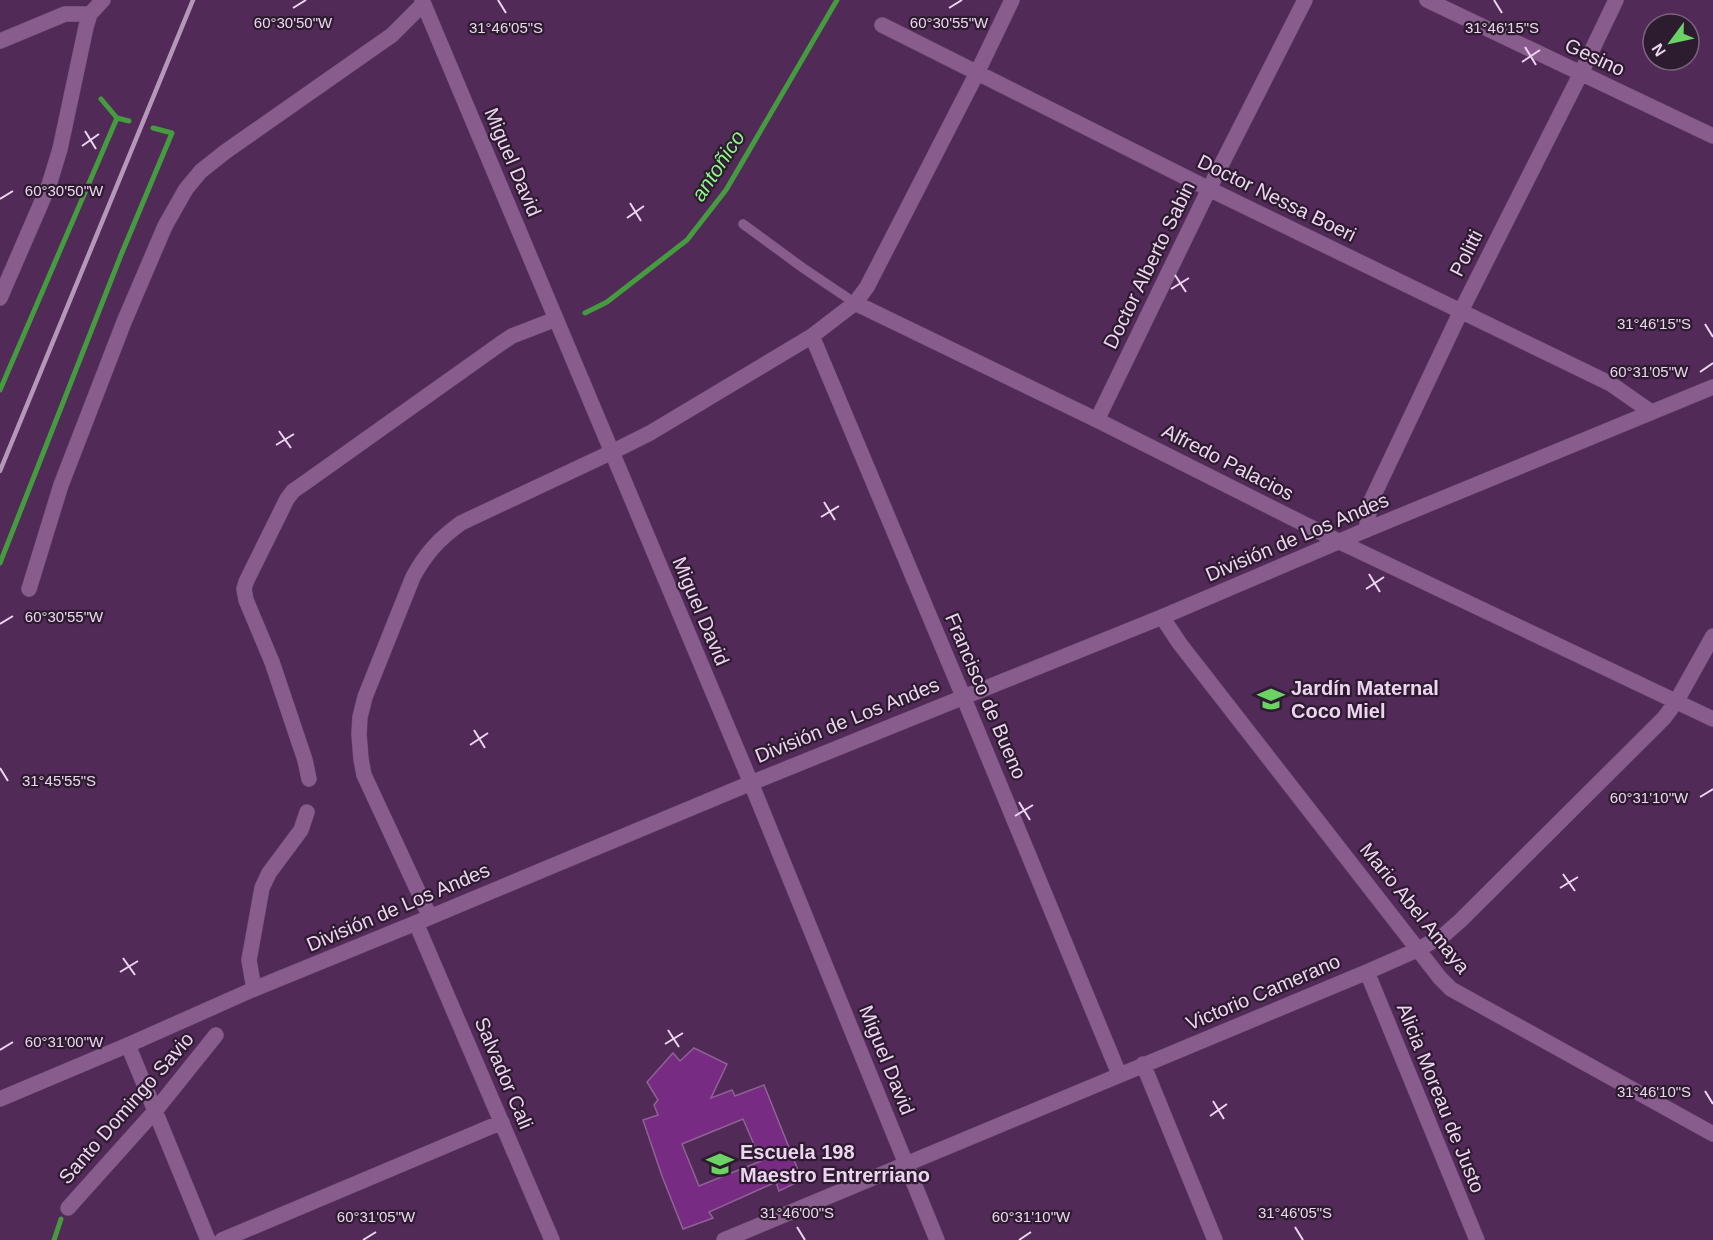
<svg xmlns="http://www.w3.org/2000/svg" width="1713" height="1240" font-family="Arial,sans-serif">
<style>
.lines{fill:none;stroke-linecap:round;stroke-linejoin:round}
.stream{stroke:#449c3f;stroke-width:5}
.building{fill:#782b83;stroke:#8e6294;stroke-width:1.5;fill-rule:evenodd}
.lane-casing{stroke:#6d4a72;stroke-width:10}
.street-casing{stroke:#6d4a72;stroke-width:16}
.secondary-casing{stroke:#6d4a72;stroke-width:16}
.lane{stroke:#885d8e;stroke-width:9}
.street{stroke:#885d8e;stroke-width:15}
.secondary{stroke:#885d8e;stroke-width:15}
.rail{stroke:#b597b9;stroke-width:4.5}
.ticks{fill:none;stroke:#edd4f0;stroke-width:2}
.labels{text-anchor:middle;stroke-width:4.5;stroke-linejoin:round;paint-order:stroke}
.street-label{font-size:20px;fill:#edd4f0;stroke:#2d1b30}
.poi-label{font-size:20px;font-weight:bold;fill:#edd4f0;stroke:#2d1b30;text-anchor:start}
.water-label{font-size:21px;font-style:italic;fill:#8af782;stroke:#2d1b30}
.ticks-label{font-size:15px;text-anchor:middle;fill:#edd4f0;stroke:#2d1b30;stroke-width:4.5;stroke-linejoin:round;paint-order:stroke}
</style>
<rect width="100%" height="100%" fill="#512a57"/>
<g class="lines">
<path class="stream" d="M 117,118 L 129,121
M 585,313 L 607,302 L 687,240 L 726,190 L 837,0
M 0,390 L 117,118 L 101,99
M 0,563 L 121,255 L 172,133 L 153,128
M 54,1240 L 61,1219"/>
</g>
<path class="building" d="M 694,1048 L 727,1064 L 711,1098 L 732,1090 L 735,1096 L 764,1085 L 802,1180 L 779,1191 L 776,1182 L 709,1212 L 713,1218 L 683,1229 L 662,1176 L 643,1120 L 658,1115 L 654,1105 L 658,1100 L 647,1082 L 673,1053 L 680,1061 ZM 743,1119 L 761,1161 L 699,1186 L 682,1144 Z"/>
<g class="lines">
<defs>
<path id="lane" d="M 743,224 L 803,268 L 855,303"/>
<path id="street" d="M 1427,0 L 1713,136
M 882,25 L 1209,189 L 1611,384 L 1651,412
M 0,41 L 65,14 L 90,14
M 0,298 L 49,185 L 60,149 L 86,27 L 90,14 L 103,0
M 855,303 L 1097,420 L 1340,542 L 1713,719
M 812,336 L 963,696 L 1119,1074
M 1097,420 L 1209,189 L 1305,0
M 1366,530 L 1371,501 L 1461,311 L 1581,73 L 1616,0
M 29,589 L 61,485 L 124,322 L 165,226 L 186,189 L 201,171 L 225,152 L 392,35 L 423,4
M 1162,617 L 1180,644 L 1440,978 L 1451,989 L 1713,1134
M 309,779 L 305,760 L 272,662 L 246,600 L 244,589 L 246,582 L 287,499 L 293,491 L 306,482 L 500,344 L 512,336 L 556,319
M 430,917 L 364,775 L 361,759 L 359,734 L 360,717 L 365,697 L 413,577 C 426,553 439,539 461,523 L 612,452 L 650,433 L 812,336 L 855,303 L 867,287 L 978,71 L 1012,0
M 416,923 L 552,1240
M 1367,972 L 1477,1240
M 254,989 L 249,960 L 262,888 L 269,873 L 301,830 L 307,812
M 128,1045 L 208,1240
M 1143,1064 L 1215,1240
M 68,1208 L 155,1111 L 216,1035
M 222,1240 L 502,1122
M 724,1240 L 1367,972 L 1419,949 L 1444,935 L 1461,920 L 1664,718 L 1676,702 L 1713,636"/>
<path id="secondary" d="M 422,0 L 751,783 L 937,1240
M 0,1099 L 128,1045 L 254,989 L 423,920 L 751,783 L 1162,617 L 1366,530 L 1713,387"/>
</defs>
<use href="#lane" class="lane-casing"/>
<use href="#street" class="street-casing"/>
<use href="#secondary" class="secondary-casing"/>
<use href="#lane" class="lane"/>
<use href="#street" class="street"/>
<use href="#secondary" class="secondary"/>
<path class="rail" d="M 0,471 L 193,0"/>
</g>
<path class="ticks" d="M 498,0 L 506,13M 1494,0 L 1502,13M 293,8 L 306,0M 949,8 L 962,0M 1525,47 L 1536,65M 1522,62 L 1540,50M 85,131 L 96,149M 82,146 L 99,134M 0,199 L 13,191M 630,203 L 641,221M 627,218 L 644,206M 1175,275 L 1186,292M 1171,289 L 1189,278M 1705,324 L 1713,337M 1700,372 L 1713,363M 279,431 L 291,448M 276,445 L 294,434M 824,502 L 835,520M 821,517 L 839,506M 1369,574 L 1380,592M 1366,589 L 1384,577M 0,624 L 13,616M 474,730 L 485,748M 470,745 L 488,733M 0,768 L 8,781M 1700,797 L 1713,789M 1019,802 L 1030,820M 1015,816 L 1033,805M 1563,874 L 1575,891M 1560,888 L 1578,877M 123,958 L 135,975M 120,972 L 138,961M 668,1030 L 679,1047M 665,1044 L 683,1033M 0,1050 L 13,1042M 1705,1091 L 1713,1104M 1213,1101 L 1224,1119M 1210,1116 L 1227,1104M 797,1227 L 805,1240M 1295,1227 L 1303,1240M 363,1240 L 376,1232M 1019,1240 L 1031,1232"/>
<defs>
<symbol id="school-bare" viewBox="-9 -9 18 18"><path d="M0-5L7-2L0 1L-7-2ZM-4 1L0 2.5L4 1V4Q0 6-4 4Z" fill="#6bd363" stroke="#2d1b30" stroke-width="2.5" paint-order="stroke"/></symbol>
</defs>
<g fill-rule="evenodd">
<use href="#school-bare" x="1252" y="680" width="38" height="38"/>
<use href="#school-bare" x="701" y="1145" width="38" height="38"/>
</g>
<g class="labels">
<g class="street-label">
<text transform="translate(1595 57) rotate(25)" y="7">Gesino</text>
<text transform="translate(513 162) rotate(67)" y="7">Miguel David</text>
<text transform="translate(1277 198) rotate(26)" y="7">Doctor Nessa Boeri</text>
<text transform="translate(1466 253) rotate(-63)" y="7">Politti</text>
<text transform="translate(1149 265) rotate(-64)" y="7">Doctor Alberto Sabin</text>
<text transform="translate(1228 462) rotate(27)" y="7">Alfredo Palacios</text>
<text transform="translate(1297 537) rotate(-23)" y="7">División de Los Andes</text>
<text transform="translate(701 611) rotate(67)" y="7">Miguel David</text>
<text transform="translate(986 696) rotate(67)" y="7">Francisco de Bueno</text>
<text transform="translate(847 720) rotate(-22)" y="7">División de Los Andes</text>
<text transform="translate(398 907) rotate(-23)" y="7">División de Los Andes</text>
<text transform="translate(1415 908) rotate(51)" y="7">Mario Abel Amaya</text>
<text transform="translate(1263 992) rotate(-23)" y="7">Victorio Camerano</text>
<text transform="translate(887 1060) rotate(68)" y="7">Miguel David</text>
<text transform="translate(504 1073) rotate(67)" y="7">Salvador Cali</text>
<text transform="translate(1441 1098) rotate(68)" y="7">Alicia Moreau de Justo</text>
<text transform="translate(126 1108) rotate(-49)" y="7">Santo Domingo Savio</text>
</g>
<g class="poi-label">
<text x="1291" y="695">Jardín Maternal<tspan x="1291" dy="23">Coco Miel</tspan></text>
<text x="740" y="1159">Escuela 198<tspan x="740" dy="23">Maestro Entrerriano</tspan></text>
</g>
<g class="water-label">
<text transform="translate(718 166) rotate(-57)" y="7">antoñico</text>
</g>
</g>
<g class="ticks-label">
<text x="293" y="28">60°30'50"W</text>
<text x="949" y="28">60°30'55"W</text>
<text x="506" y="33">31°46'05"S</text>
<text x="1502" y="33">31°46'15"S</text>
<text x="64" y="196">60°30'50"W</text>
<text x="1654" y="329">31°46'15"S</text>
<text x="1649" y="377">60°31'05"W</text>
<text x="64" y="622">60°30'55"W</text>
<text x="59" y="786">31°45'55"S</text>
<text x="1649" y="803">60°31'10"W</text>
<text x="64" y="1047">60°31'00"W</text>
<text x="1654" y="1097">31°46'10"S</text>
<text x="797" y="1218">31°46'00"S</text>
<text x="1295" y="1218">31°46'05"S</text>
<text x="376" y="1222">60°31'05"W</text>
<text x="1031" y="1222">60°31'10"W</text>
</g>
<g transform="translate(1671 42) rotate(237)"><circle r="28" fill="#2d1b30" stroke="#7a657d" stroke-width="1.5"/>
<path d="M0-4.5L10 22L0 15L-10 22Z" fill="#6bd363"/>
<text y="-9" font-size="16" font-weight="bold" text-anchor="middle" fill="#edd4f0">N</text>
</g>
</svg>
